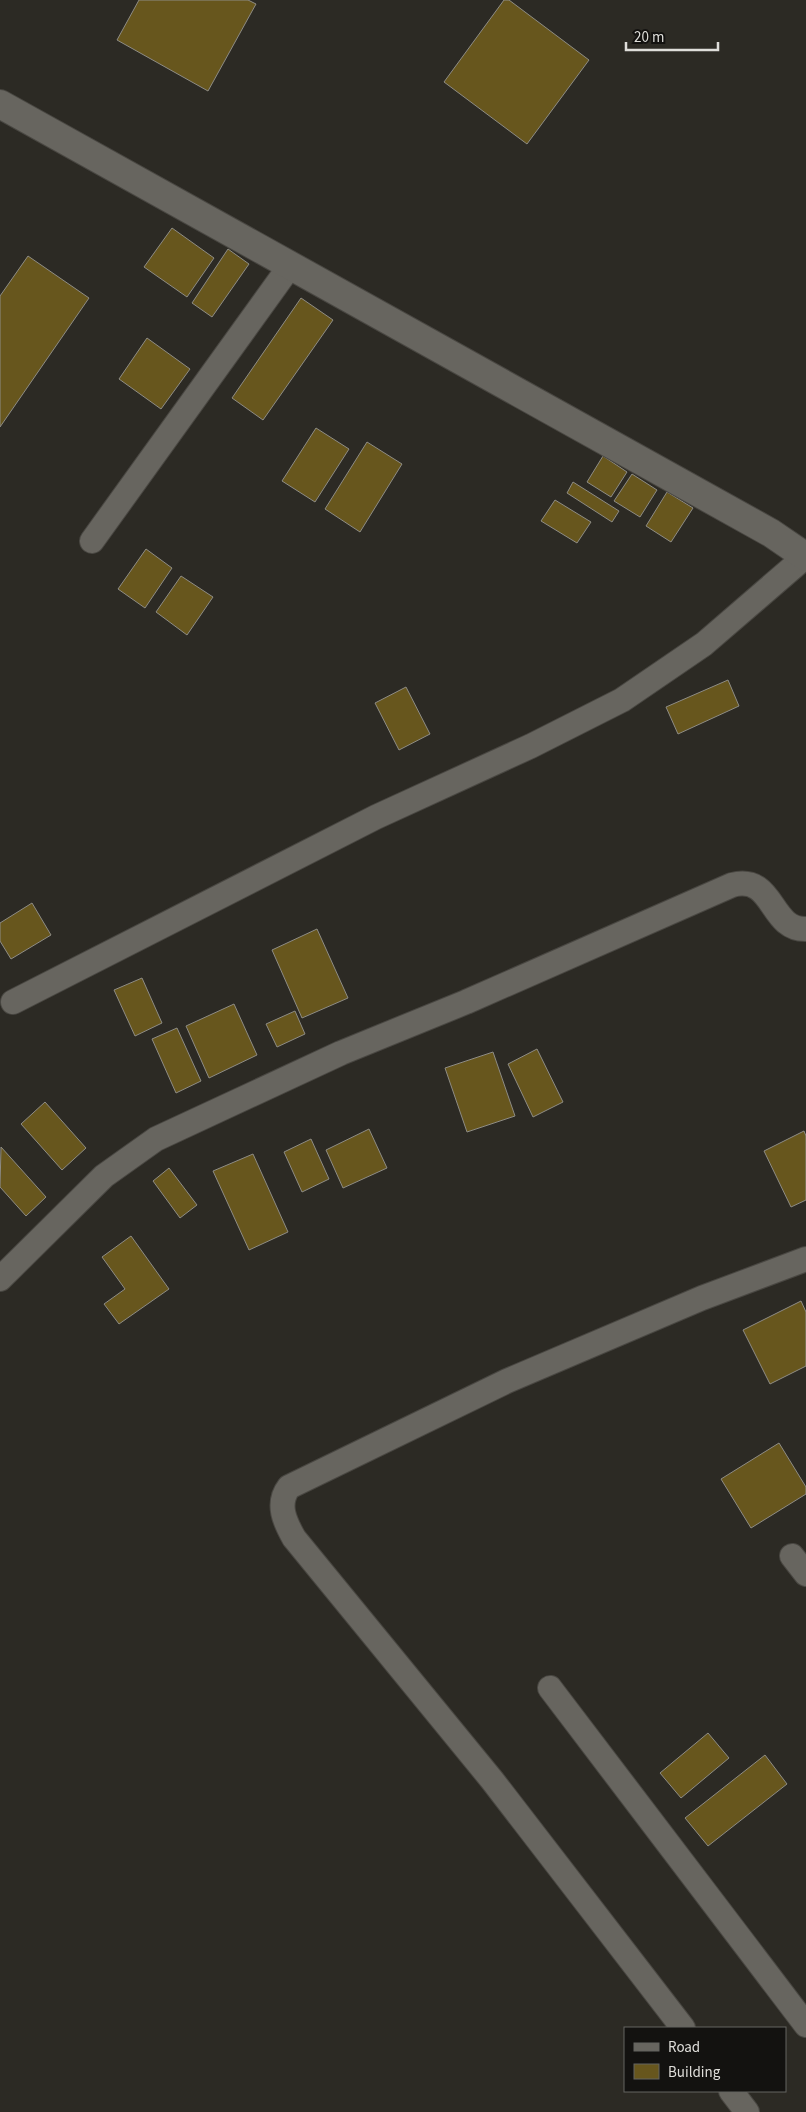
<svg xmlns="http://www.w3.org/2000/svg" width="806" height="2112" font-family="'Source Sans 3',sans-serif">
<style>
.building{fill:#67561d;stroke:#8e8c85}
.lines{fill:none;stroke-linecap:round;stroke-linejoin:round}
.minor-casing{stroke:#494742;stroke-width:26}
.tertiary-casing{stroke:#494742;stroke-width:30}
.minor{stroke:#67655f;stroke-width:24}
.tertiary{stroke:#67655f;stroke-width:28}
</style>
<rect width="100%" height="100%" fill="#2c2a24"/>
<path class="building" d="M 139,0 L 248,0 L 256,4 L 208,91 L 117,40 Z
M 504,0 L 509,0 L 589,60 L 527,144 L 444,82 Z
M 172,228 L 214,258 L 187,297 L 144,267 Z
M 228,249 L 249,264 L 212,317 L 192,303 Z
M 28,256 L 89,298 L 0,427 L 0,296 Z
M 301,298 L 333,320 L 263,420 L 232,398 Z
M 147,338 L 190,369 L 161,409 L 119,379 Z
M 316,428 L 349,449 L 315,502 L 282,481 Z
M 367,442 L 402,464 L 360,532 L 325,509 Z
M 603,456 L 627,472 L 611,497 L 587,482 Z
M 632,474 L 657,490 L 640,517 L 614,501 Z
M 573,482 L 619,511 L 612,522 L 567,493 Z
M 667,492 L 693,508 L 671,542 L 646,526 Z
M 555,500 L 591,522 L 577,543 L 541,521 Z
M 146,549 L 172,568 L 145,608 L 118,589 Z
M 181,576 L 213,597 L 187,635 L 156,612 Z
M 728,680 L 739,706 L 678,734 L 666,707 Z
M 406,687 L 430,734 L 399,750 L 375,703 Z
M 32,903 L 51,935 L 11,959 L 0,941 L 0,923 Z
M 317,929 L 348,998 L 302,1018 L 272,950 Z
M 142,978 L 162,1023 L 135,1036 L 114,990 Z
M 234,1004 L 257,1055 L 209,1078 L 186,1026 Z
M 295,1011 L 305,1034 L 277,1047 L 266,1024 Z
M 177,1028 L 201,1081 L 176,1093 L 152,1039 Z
M 537,1049 L 563,1102 L 533,1117 L 508,1064 Z
M 493,1052 L 515,1116 L 467,1132 L 445,1068 Z
M 45,1102 L 86,1148 L 62,1170 L 21,1124 Z
M 369,1129 L 387,1168 L 343,1188 L 326,1150 Z
M 804,1131 L 806,1136 L 806,1200 L 791,1207 L 764,1151 Z
M 311,1139 L 329,1179 L 302,1192 L 284,1152 Z
M 1,1147 L 46,1197 L 26,1216 L 0,1187 Z
M 253,1154 L 288,1232 L 249,1250 L 213,1171 Z
M 169,1168 L 197,1205 L 180,1218 L 153,1181 Z
M 131,1236 L 169,1289 L 119,1324 L 104,1304 L 125,1289 L 102,1257 Z
M 801,1301 L 806,1312 L 806,1366 L 770,1384 L 743,1330 Z
M 779,1443 L 806,1487 L 806,1494 L 751,1528 L 721,1479 Z
M 708,1733 L 729,1758 L 681,1798 L 660,1773 Z
M 765,1755 L 787,1784 L 708,1846 L 685,1818 Z"/>
<g class="lines">
<defs>
<path id="minor" d="M 92,541 L 290,266
M 13,1002 L 376,817 L 531,746 L 622,700 L 704,644 L 806,556
M 0,1279 L 104,1176 L 156,1139 L 341,1053 L 466,1002 L 732,885 C 775,874 769,930 806,929
M 792,1556 L 806,1574
M 550,1688 L 806,2025
M 683,2028 L 492,1780 L 294,1538 C 285,1522 276,1504 289,1487 L 507,1381 L 702,1298 L 806,1259
M 731,2091 L 747,2112"/>
<path id="tertiary" d="M 0,104 L 771,533 L 806,557"/>
</defs>
<use href="#minor" class="minor-casing"/>
<use href="#tertiary" class="tertiary-casing"/>
<use href="#minor" class="minor"/>
<use href="#tertiary" class="tertiary"/>
</g>
<rect x="624" y="2027" width="162" height="65" fill="#131210" stroke="#656461"/>
<rect x="634" y="2043" width="25" height="8" fill="#67655f" stroke="#656461"/>
<text x="668" y="2052" font-size="15" fill="#dfdeda">Road</text>
<rect x="634" y="2064" width="25" height="15" fill="#67561d" stroke="#656461"/>
<text x="668" y="2077" font-size="15" fill="#dfdeda">Building</text>
<path d="M626 42v8h92v-8" fill="none" stroke="#dfdeda" stroke-width="2.5"/>
<text x="634" y="42" font-size="15" fill="#dfdeda" stroke="#131210" stroke-width="4" paint-order="stroke">20 m</text>
</svg>
